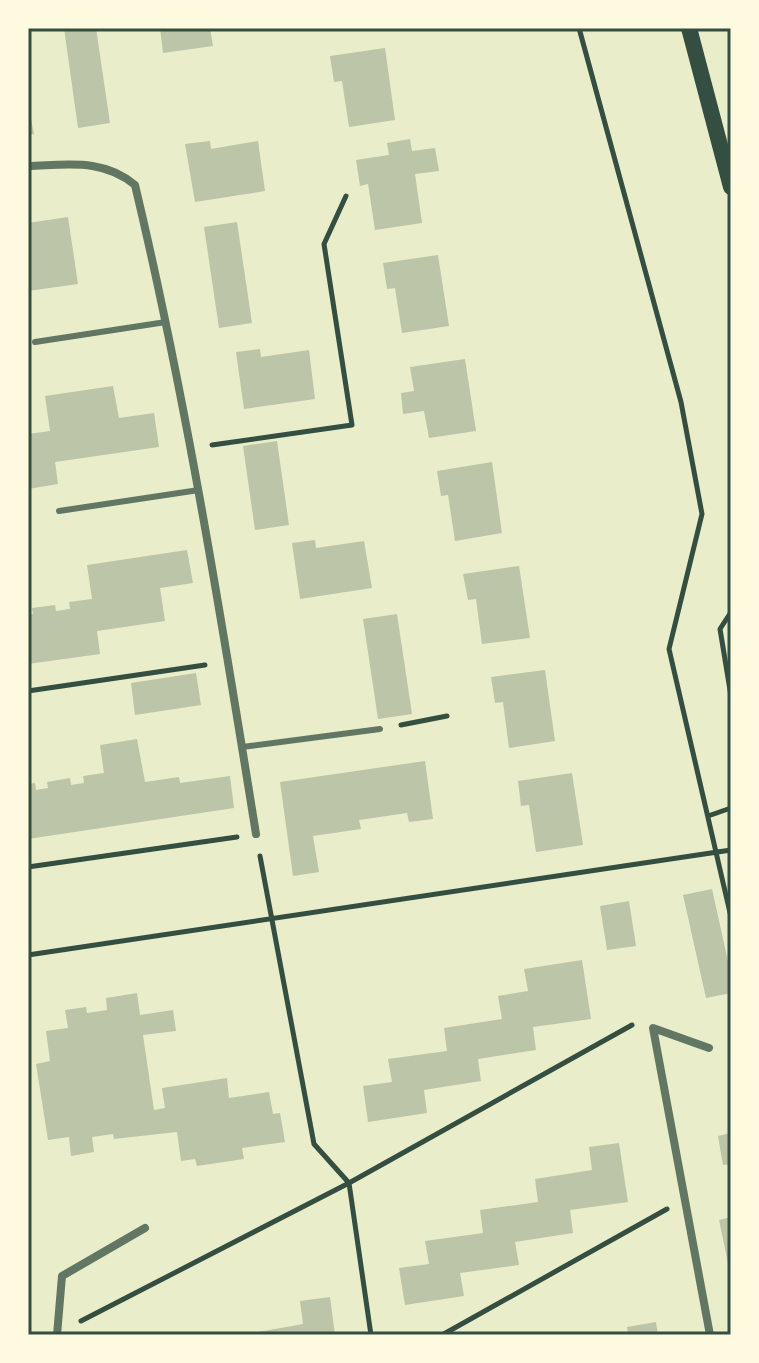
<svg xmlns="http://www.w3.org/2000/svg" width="759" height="1363" font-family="'Source Sans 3',sans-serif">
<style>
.building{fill:#bcc5a7}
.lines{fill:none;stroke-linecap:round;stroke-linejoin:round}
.path{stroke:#344e41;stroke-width:5}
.service{stroke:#617663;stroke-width:6}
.minor{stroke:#617663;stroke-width:8}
.secondary{stroke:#344e41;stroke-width:16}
.neatline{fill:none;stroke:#344e41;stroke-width:3}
</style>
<rect width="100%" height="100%" fill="#e9edc9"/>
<path class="building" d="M 64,28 L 96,28 L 110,123 L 78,128 Z
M 160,28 L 210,28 L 213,46 L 163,53 Z
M 385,48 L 395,120 L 349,127 L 342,81 L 334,82 L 330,56 Z
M 28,104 L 34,134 L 28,135 Z
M 410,139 L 412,151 L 435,148 L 439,171 L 415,174 L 422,223 L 375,230 L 368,184 L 360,186 L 356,160 L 389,155 L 387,143 Z
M 210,141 L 211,149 L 258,141 L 265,191 L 195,202 L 185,144 Z
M 68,217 L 78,284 L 28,291 L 28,223 Z
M 237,222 L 252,323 L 219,328 L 204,227 Z
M 438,255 L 449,326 L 402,333 L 395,288 L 387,289 L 383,263 Z
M 260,349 L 261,357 L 309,350 L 315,399 L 244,409 L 236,352 Z
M 465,359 L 476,431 L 429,438 L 424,411 L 403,414 L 401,393 L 414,391 L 410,367 Z
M 113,386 L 119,418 L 154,413 L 159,447 L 55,462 L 58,484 L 28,489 L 28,434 L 50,431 L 45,396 Z
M 277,441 L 289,525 L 255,530 L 243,446 Z
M 492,462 L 502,533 L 455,541 L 448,495 L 441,496 L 437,471 Z
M 315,540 L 316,548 L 364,541 L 372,588 L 300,599 L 292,543 Z
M 187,550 L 193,583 L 160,588 L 165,621 L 97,631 L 100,654 L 28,664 L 28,615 L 33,614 L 32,608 L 55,605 L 56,611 L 70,609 L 69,602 L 92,599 L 87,565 Z
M 519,566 L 530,638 L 482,644 L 476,599 L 468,600 L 463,574 Z
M 397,614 L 412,714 L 378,719 L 363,619 Z
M 545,670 L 555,741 L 509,748 L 503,702 L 495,703 L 491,677 Z
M 196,673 L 201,705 L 135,715 L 131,683 Z
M 137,739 L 145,782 L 179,777 L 180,783 L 230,776 L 234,808 L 28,839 L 28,784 L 35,783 L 36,790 L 48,788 L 47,782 L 70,778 L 71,785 L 84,783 L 83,776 L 104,773 L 100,745 Z
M 425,761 L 433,819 L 409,822 L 407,813 L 359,820 L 361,829 L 313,836 L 319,872 L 293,876 L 280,782 Z
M 572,773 L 583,845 L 536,852 L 529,805 L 521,806 L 518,781 Z
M 712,889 L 731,975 L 731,993 L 706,998 L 683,895 Z
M 629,901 L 636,946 L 607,950 L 600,906 Z
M 582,960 L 591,1019 L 533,1027 L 536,1050 L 478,1059 L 481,1081 L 424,1090 L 427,1113 L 368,1122 L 363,1086 L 392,1082 L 388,1059 L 447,1051 L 444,1028 L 502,1019 L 498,996 L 528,991 L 524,969 Z
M 137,993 L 140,1015 L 173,1010 L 176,1031 L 143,1035 L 154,1110 L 165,1108 L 162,1088 L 227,1078 L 229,1098 L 269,1092 L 273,1114 L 280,1113 L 285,1142 L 242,1148 L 244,1159 L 197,1166 L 195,1159 L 181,1161 L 177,1132 L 114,1139 L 113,1134 L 92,1137 L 94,1152 L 71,1156 L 69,1137 L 48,1140 L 36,1064 L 50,1061 L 46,1031 L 68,1028 L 65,1010 L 86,1007 L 87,1013 L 107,1010 L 106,998 Z
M 731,1133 L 731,1164 L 723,1165 L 718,1136 Z
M 619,1143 L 628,1202 L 570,1210 L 573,1233 L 515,1242 L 519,1265 L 460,1273 L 464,1296 L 405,1305 L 399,1268 L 429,1264 L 425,1241 L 483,1233 L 480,1210 L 538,1202 L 535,1179 L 592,1170 L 589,1147 Z
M 731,1217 L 731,1273 L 730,1273 L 719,1220 Z
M 330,1297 L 335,1335 L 241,1335 L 303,1324 L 300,1301 Z
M 656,1322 L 658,1335 L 628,1335 L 627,1327 Z"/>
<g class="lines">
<path class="path" d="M 579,28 L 681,402 L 702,514 L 669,649 L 731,917
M 212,445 L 352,425 L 324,244 L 346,196
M 731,612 L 720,629 L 731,696
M 28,691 L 205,665
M 401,725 L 447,716
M 708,816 L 731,808
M 260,856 L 314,1144 L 349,1183 L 371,1335
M 28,867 L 237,837
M 28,955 L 731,850
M 81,1321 L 349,1183 L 632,1025
M 442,1335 L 667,1209"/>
<path class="service" d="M 35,342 L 166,322
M 59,511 L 199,490
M 242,747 L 380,729"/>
<path class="minor" d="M 28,166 C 67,165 103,158 135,185 C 186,399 221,616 256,834
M 709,1048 L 653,1028 L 710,1335
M 57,1335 L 62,1276 L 145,1228"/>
<path class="secondary" d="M 689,28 L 731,187"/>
</g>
<rect width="759" height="1363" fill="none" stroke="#fefae0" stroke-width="60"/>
<rect x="30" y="30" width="699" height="1303" class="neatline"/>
</svg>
